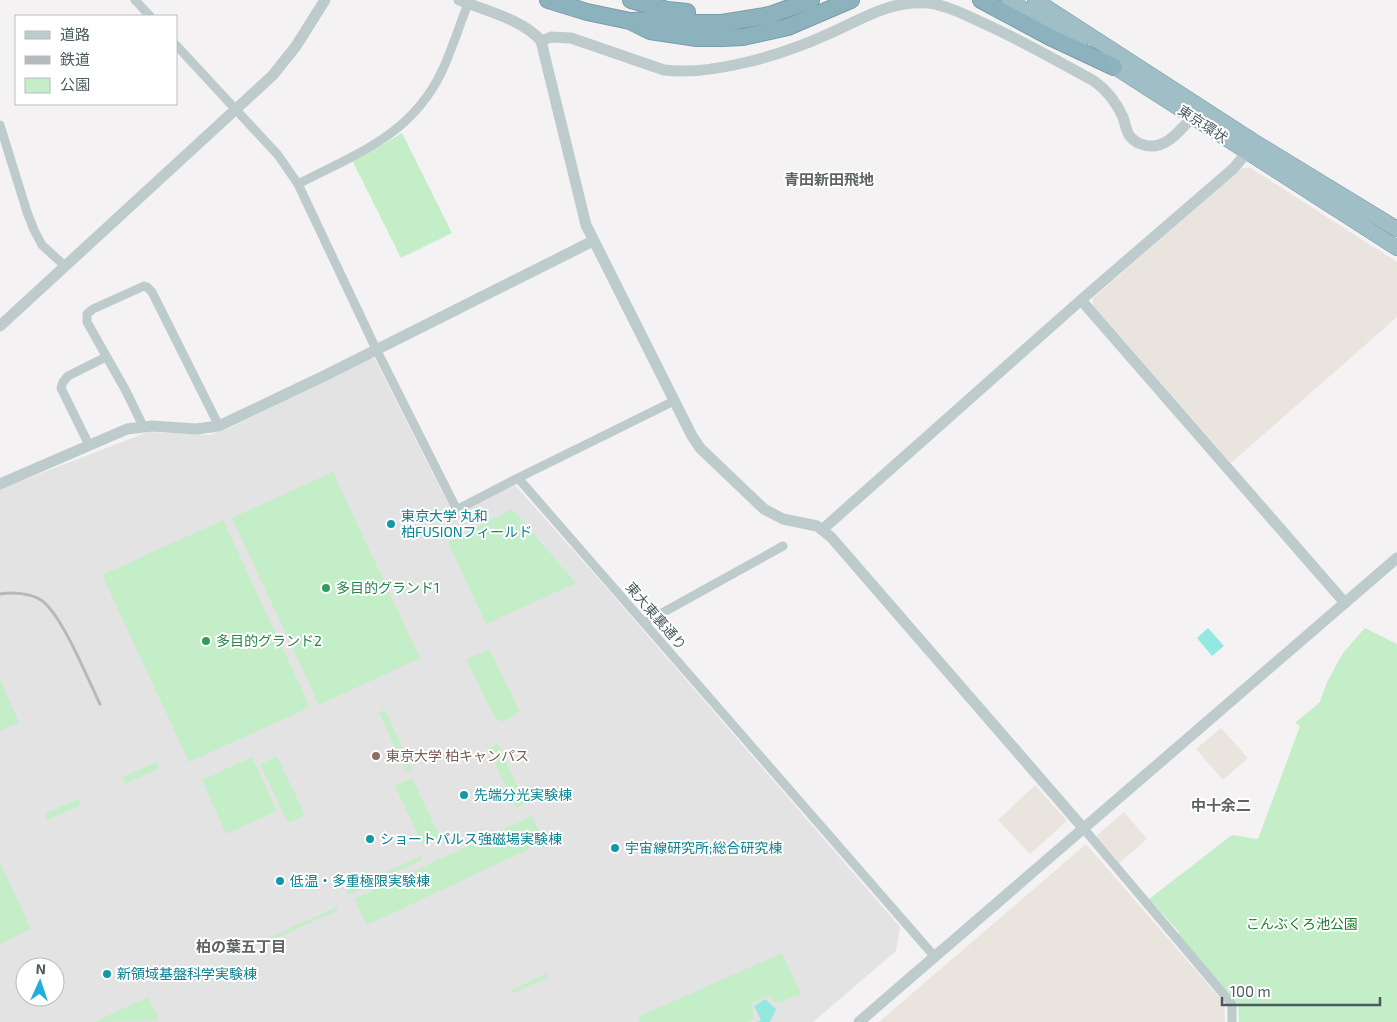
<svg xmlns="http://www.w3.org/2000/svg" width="1397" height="1022" font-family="'Exo 2','Noto Sans JP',sans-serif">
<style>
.commercial{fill:#eae4df}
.education{fill:#e4e3e3;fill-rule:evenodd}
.green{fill:#c3eec7}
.water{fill:#93e8e0}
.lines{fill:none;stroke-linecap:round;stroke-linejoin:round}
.trunk-casing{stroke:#779ea9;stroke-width:16}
.motorway-casing{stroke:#779ea9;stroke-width:18}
.minor{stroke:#becbcd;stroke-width:9}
.tertiary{stroke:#becbcd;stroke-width:11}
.trunk{stroke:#a0bec6;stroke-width:15}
.motorway{stroke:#8cb3bd;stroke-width:16}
.rail{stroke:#b4b9bb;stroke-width:3}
.culture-dot{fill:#0f9aa8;stroke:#fff;stroke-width:2}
.leisure-dot{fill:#2e9e5b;stroke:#fff;stroke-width:2}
.education-dot{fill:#8d6e63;stroke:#fff;stroke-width:2}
.labels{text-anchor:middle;stroke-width:4;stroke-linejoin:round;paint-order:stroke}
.street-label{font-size:14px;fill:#4a5b5e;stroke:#fff}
.culture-label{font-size:14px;fill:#0d838f;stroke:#fff;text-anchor:start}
.leisure-label{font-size:14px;fill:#27864d;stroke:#fff;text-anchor:start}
.education-label{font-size:14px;fill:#785e54;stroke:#fff;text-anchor:start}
.park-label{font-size:14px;fill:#1c7e2f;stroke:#fff}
.neighbourhood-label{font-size:15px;font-weight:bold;fill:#5e6466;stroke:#fff}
</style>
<rect width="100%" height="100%" fill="#f4f2f2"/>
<path class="commercial" d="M 1249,167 L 1397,262 L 1397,317 L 1231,463 L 1093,305 L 1093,298 L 1241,169 Z
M 1221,728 L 1248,758 L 1223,780 L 1196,749 Z
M 1035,785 L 1067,821 L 1030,854 L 998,820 Z
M 1124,812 L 1147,839 L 1117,865 L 1094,838 Z
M 1086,844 L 1224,1003 L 1225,1022 L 879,1022 Z"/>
<path class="education" d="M 370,358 L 375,359 L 454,515 L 512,485 L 516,486 L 604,585 L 900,927 L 896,951 L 813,1022 L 0,1022 L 0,489 L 148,432 L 209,435 L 228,429 ZM 25,967 L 55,967 L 55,997 L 25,997 Z"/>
<path class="green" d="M 402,133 L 452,233 L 401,258 L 353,162 Z
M 333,472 L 420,658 L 319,705 L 232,518 Z
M 512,509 L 576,583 L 486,624 L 448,542 Z
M 223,520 L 310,707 L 189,762 L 102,575 Z
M 1365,628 L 1397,644 L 1397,1022 L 1239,1022 L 1238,1004 L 1179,935 L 1179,932 L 1149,899 L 1232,835 L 1258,839 L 1300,726 L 1295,723 L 1320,702 L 1327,682 L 1343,653 Z
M 489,649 L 520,712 L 503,722 L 495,718 L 466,659 Z
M 0,680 L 19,722 L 0,731 Z
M 385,710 L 412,769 L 406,772 L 379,712 Z
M 498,743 L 525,803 L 516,808 L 488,749 Z
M 277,756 L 305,815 L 288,823 L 260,764 Z
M 252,757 L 277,811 L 226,834 L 202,780 Z
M 156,762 L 159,768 L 125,784 L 123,777 Z
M 412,778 L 440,837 L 423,845 L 395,786 Z
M 78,799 L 81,805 L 47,820 L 45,814 Z
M 532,816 L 544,842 L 367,925 L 354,899 Z
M 420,856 L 422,860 L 348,895 L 346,891 Z
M 0,862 L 31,929 L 0,944 Z
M 337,907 L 338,910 L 268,942 L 266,939 Z
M 782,953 L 801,994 L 777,1003 L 767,996 L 752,1004 L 754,1019 L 747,1022 L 640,1022 L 638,1017 Z
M 546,973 L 548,977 L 512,994 L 510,991 Z
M 148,997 L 158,1017 L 158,1021 L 94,1022 Z"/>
<path class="water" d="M 1208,628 L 1224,646 L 1212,656 L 1197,638 Z
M 765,999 L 776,1009 L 770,1022 L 757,1022 L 761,1020 L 754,1006 Z"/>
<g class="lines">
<defs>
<path id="trunk" d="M 1009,0 L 1080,45
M 1035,0 L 1253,141 L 1397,229
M 1104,60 L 1397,248"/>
<path id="motorway" d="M 548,0 L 587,12 L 630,21 L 650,31 L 697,38 L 722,38 L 743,37 L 788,27 L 851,0
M 631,0 L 667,10 L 687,12
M 981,0 L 1050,37 L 1114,67
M 632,21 L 654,20 L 696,23 L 722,23 L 770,15 L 811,0"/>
</defs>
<use href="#trunk" class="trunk-casing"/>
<use href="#motorway" class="motorway-casing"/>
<path class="minor" d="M 135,0 L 150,16
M 176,45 L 278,155 L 298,184 L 376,349 L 456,508 L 460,508 L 518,478 L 935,957
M 0,125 L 27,212 L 34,230 L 42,245 L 65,266
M 298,184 C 356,154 412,135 442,71 C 452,50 459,26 468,4
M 143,426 L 126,391 L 87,322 L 87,314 L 93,309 L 144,286 L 147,287 L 152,292 L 219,426
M 89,445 L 61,388 L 63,382 L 68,376 L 106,357
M 518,478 L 674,401
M 644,623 L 783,546
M 1084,829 L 1232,1004 L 1232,1022"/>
<path class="tertiary" d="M 459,0 C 484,10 524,20 541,41 L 586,225 L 692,436 L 700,448 L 764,509 L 783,519 L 817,526 L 831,537 L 1084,829
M 541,41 L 551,37 L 571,38 L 664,70 C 712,76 782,55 826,35 C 861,20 888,0 929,3 C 948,6 966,15 983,23 C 1021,40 1057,61 1094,81 C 1107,90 1116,102 1123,117 C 1125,123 1126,130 1129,135 C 1132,139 1137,143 1141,144 C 1163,153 1180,131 1192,117
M 1081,300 L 1345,603
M 0,326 L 273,75 L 296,46 L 325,0
M 0,484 L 127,429 L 152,426 L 196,429 L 219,426 L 326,375 L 593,241
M 823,529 L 1081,300 L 1234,168 L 1247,152
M 859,1022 L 1397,558"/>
<use href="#trunk" class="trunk"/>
<use href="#motorway" class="motorway"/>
<path class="rail" d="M 0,594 C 13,592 30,593 41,600 C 62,614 88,680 100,704"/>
</g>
<g class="culture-dot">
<circle cx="391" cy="524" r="5"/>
<circle cx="464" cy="795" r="5"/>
<circle cx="370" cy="839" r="5"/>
<circle cx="615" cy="848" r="5"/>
<circle cx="280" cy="881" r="5"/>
<circle cx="107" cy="974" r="5"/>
</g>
<g class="leisure-dot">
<circle cx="326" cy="588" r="5"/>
<circle cx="206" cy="641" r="5"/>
</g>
<circle class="education-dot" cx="376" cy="756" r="5"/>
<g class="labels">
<g class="street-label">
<text transform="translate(1203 124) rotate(33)" y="5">東京環状</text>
<text transform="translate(656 616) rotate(49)" y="5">東大東裏通り</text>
</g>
<g class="culture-label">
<text x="401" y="521">東京大学 丸和<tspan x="401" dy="16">柏FUSIONフィールド</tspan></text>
<text x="474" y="800">先端分光実験棟</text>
<text x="380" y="844">ショートパルス強磁場実験棟</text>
<text x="625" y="853">宇宙線研究所;総合研究棟</text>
<text x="290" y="886">低温・多重極限実験棟</text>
<text x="117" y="979">新領域基盤科学実験棟</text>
</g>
<g class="leisure-label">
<text x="336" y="593">多目的グランド1</text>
<text x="216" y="646">多目的グランド2</text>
</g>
<g class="education-label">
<text x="386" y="761">東京大学 柏キャンパス</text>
</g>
<g class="park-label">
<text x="1302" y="929">こんぶくろ池公園</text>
</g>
<g class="neighbourhood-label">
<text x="829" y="185">青田新田飛地</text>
<text x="1221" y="811">中十余二</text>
<text x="241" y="952">柏の葉五丁目</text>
</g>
</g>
<rect x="15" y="15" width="162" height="90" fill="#ffffff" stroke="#b7bdbf"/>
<rect x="25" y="31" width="25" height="8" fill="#becbcd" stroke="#b7bdbf"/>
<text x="60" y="40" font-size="15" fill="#4a5b5e">道路</text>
<rect x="25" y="56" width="25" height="8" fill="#b4b9bb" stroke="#b7bdbf"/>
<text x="60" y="65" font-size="15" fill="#4a5b5e">鉄道</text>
<rect x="25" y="78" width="25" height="15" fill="#c3eec7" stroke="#b7bdbf"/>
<text x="60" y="90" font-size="15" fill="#4a5b5e">公園</text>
<g transform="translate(40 982) rotate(3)"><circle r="24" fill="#ffffff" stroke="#b7bdbf"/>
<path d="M0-4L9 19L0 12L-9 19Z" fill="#23addd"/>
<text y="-8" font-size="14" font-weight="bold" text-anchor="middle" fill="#4a5b5e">N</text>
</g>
<path d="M1222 997v8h158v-8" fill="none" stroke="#4a5b5e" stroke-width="2.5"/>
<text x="1230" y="997" font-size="15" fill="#4a5b5e" stroke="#ffffff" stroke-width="4" paint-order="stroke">100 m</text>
</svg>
